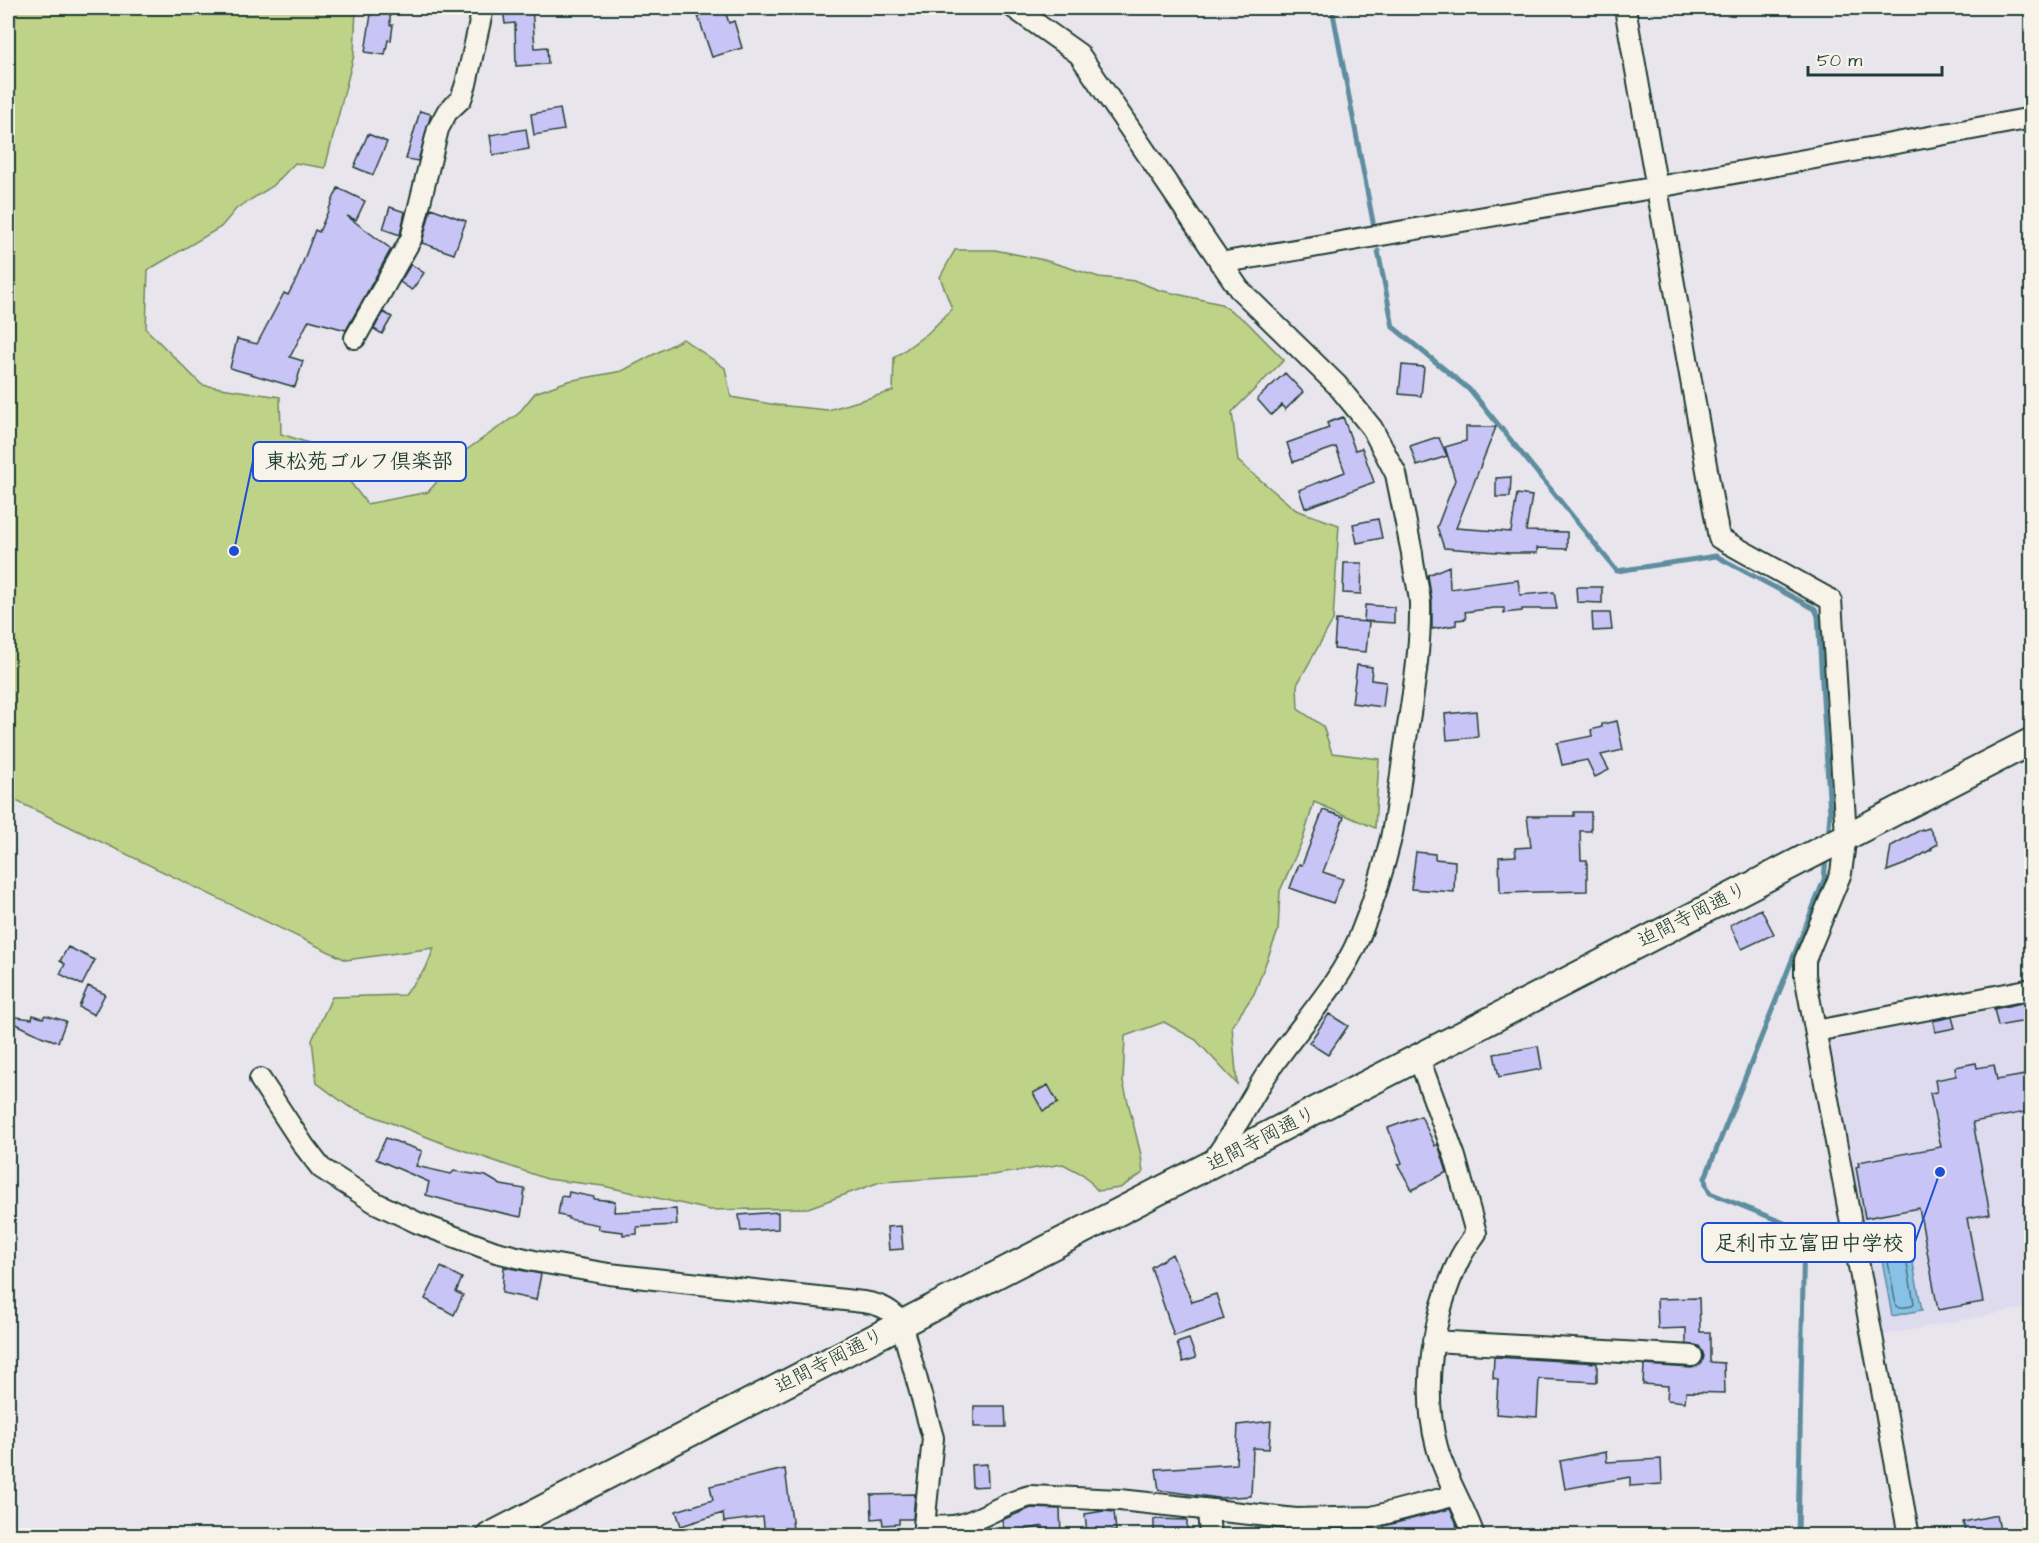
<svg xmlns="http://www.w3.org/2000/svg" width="2039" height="1543" font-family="'Architects Daughter','Klee One',sans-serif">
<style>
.built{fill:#dfdbef}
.green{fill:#bed288;stroke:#6e885e;stroke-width:1.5}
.water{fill:#87c2e6;stroke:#5d8d9f;stroke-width:1.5}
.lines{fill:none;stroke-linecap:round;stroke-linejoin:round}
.shore{stroke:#49727b;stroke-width:1.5}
.stream{stroke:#5d8d9f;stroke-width:5}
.building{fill:#c9c4f6;stroke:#1f3d34;stroke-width:1.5}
.minor-casing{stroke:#1f3d34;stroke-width:24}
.tertiary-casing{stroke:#1f3d34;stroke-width:30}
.minor{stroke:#f7f3e8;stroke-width:20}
.tertiary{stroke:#f7f3e8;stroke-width:26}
.labels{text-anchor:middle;stroke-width:4.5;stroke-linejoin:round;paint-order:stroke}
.street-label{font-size:20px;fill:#1f3d34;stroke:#f7f3e8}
.leader{fill:none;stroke:#1d4ed8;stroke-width:2}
.callout-dot{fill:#1d4ed8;stroke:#f7f3e8;stroke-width:2}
.callout{fill:#f7f3e8;stroke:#1d4ed8;stroke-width:2}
.callout-label{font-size:21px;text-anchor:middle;font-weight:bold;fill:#1f3d34}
</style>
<rect width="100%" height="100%" fill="#e9e5ec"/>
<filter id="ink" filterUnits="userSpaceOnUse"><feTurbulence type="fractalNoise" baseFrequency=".0167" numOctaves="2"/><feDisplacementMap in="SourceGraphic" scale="12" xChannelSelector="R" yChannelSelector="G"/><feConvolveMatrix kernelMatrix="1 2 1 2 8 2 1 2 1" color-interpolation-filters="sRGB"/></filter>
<g filter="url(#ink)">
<path class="built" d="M 2031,998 L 2031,1307 L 1879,1336 L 1824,1037 Z"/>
<path class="green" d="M 8,8 L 356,8 L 354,55 L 325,168 L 295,163 L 273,186 L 237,208 L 221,227 L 148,270 L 146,329 L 202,385 L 280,397 L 281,434 L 324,448 L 367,504 L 428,492 L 462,453 L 518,414 L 535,393 L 568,381 L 622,371 L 683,339 L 725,368 L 731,397 L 777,405 L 828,410 L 893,391 L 894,358 L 928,333 L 952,309 L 940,277 L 955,250 L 995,250 L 1044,260 L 1099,277 L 1136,281 L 1159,290 L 1221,304 L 1247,322 L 1284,360 L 1232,412 L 1238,461 L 1296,510 L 1339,525 L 1333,620 L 1297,685 L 1298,709 L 1323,726 L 1332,753 L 1379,759 L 1375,828 L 1314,802 L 1303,839 L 1280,891 L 1278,931 L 1254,994 L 1232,1026 L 1237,1084 L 1196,1040 L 1164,1022 L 1125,1036 L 1123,1082 L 1141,1155 L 1143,1173 L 1120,1188 L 1098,1191 L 1084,1175 L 1063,1164 L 992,1175 L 880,1182 L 808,1208 L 710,1210 L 603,1186 L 547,1179 L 445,1144 L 348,1106 L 317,1083 L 312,1040 L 332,997 L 404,995 L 426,968 L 434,948 L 346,960 L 8,797 Z"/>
<path class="water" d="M 1909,1243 L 1922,1310 L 1892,1316 L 1880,1248 Z"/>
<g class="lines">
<path class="shore" d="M 1902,1250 L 1905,1253 L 1914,1303 L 1912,1306 L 1899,1308 L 1896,1306 L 1887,1256 L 1889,1253 Z"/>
<path class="stream" d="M 1332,8 L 1373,222
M 1378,251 L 1393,327 L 1471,391 L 1617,571 L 1716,556 L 1815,609 L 1818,616 L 1830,814 L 1828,839
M 1798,1536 L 1804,1231 L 1710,1193 L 1706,1185 L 1705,1178 L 1824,880 L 1826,857"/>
</g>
<path class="building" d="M 372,8 L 390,8 L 390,25 L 393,25 L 391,40 L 388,40 L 385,55 L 365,52 Z
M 503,8 L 532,8 L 535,48 L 547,47 L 548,64 L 516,66 L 515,23 L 505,24 Z
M 719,8 L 724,8 L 729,23 L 734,21 L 742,48 L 712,57 L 697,13 Z
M 560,109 L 564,130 L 534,135 L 531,114 Z
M 420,111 L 431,114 L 418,161 L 406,159 Z
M 526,129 L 529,149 L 493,155 L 490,135 Z
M 368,134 L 387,142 L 373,175 L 354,167 Z
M 338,188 L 365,201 L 356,220 L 347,216 L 391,249 L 346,330 L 309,320 L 290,357 L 303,361 L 295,387 L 230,368 L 237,339 L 257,344 L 284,293 L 288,295 L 297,278 L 315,230 L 319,232 Z
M 390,207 L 405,212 L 400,235 L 383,229 Z
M 431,208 L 466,221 L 454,254 L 422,243 Z
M 411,264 L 424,273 L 412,290 L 400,282 Z
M 383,312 L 392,317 L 382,334 L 374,329 Z
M 1402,365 L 1424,367 L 1421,396 L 1399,394 Z
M 1285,373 L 1303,392 L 1285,410 L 1282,405 L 1271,415 L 1257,399 Z
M 1343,417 L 1355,450 L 1362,448 L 1374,482 L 1328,500 L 1305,508 L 1299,490 L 1345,472 L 1336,447 L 1293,462 L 1287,443 L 1329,428 L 1327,423 Z
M 1466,427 L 1496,427 L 1456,528 L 1511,532 L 1517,494 L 1532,496 L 1526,531 L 1567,532 L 1567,549 L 1537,548 L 1537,553 L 1510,553 L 1444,548 L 1437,527 L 1455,480 L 1445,447 L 1466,441 Z
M 1434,438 L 1439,438 L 1447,456 L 1417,466 L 1410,446 Z
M 1511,477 L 1510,497 L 1496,497 L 1496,478 Z
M 1378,519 L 1382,538 L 1357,543 L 1353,524 Z
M 1344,563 L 1362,563 L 1361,594 L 1343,593 Z
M 1449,566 L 1450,589 L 1518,580 L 1520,595 L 1554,592 L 1557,609 L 1522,609 L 1522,611 L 1504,613 L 1504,608 L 1494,608 L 1465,612 L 1466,619 L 1456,620 L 1456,625 L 1432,629 L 1432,602 L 1428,575 Z
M 1576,587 L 1602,587 L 1602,603 L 1577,602 Z
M 1365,605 L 1394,607 L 1394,623 L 1364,621 Z
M 1592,613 L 1610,613 L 1612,630 L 1593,631 Z
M 1336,620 L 1369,622 L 1366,652 L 1334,649 Z
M 1357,665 L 1372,667 L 1371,680 L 1386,682 L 1383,707 L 1352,703 Z
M 1476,711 L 1478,737 L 1447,740 L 1445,714 Z
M 1617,721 L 1623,750 L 1601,755 L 1609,770 L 1595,777 L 1587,760 L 1562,765 L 1557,743 L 1592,736 L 1591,730 L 1602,727 L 1602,724 Z
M 1323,810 L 1344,817 L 1323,872 L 1343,879 L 1333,903 L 1290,888 L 1299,864 L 1302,865 Z
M 1574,812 L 1591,812 L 1591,831 L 1580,831 L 1581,860 L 1587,860 L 1587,891 L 1500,893 L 1499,857 L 1516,856 L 1515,848 L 1531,847 L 1527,816 L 1574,816 Z
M 1929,828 L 1938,844 L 1931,848 L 1932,849 L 1908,863 L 1887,871 L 1891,846 L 1922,829 L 1923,830 Z
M 1416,852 L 1435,854 L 1435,859 L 1455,861 L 1454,892 L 1411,889 Z
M 1761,909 L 1774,934 L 1742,949 L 1730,925 Z
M 68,947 L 95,960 L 82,985 L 60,974 L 65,964 L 60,961 Z
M 88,986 L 105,994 L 94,1015 L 79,1007 Z
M 2031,1001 L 2031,1020 L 1998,1026 L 1994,1009 Z
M 1329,1014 L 1348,1026 L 1328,1055 L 1309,1043 Z
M 33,1015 L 43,1018 L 45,1015 L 66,1021 L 58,1042 L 41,1036 L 8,1020 L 8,1016 L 32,1019 Z
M 1952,1017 L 1955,1028 L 1935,1032 L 1933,1021 Z
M 1538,1046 L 1542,1069 L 1499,1077 L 1494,1054 Z
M 1976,1063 L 1977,1068 L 1994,1065 L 1997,1080 L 2031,1074 L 2031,1111 L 1973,1122 L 1990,1214 L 1967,1218 L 1983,1302 L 1938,1310 L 1919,1208 L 1865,1218 L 1856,1167 L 1859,1166 L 1858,1162 L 1941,1147 L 1930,1093 L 1937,1092 L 1935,1080 L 1956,1076 L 1955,1067 Z
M 1048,1085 L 1058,1103 L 1043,1111 L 1033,1093 Z
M 1421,1116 L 1435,1146 L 1438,1144 L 1447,1172 L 1412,1190 L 1398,1165 L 1402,1163 L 1388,1128 Z
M 386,1138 L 422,1151 L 416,1166 L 451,1174 L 454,1171 L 486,1176 L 501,1185 L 525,1189 L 521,1217 L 452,1202 L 426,1195 L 429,1182 L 376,1159 Z
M 569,1192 L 594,1197 L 594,1199 L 615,1201 L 614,1212 L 676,1209 L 677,1225 L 637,1227 L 637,1234 L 623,1235 L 623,1232 L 598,1229 L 599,1225 L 568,1219 L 568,1217 L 558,1215 L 561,1196 L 568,1197 Z
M 778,1212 L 778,1229 L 741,1231 L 739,1215 Z
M 901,1226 L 903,1249 L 889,1250 L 887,1227 Z
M 1172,1254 L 1192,1302 L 1216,1294 L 1224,1319 L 1174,1336 L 1151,1267 Z
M 441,1267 L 462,1278 L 456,1292 L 463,1295 L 454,1315 L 425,1299 Z
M 504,1267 L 541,1274 L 536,1300 L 502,1293 Z
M 1699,1298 L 1700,1332 L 1710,1332 L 1710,1362 L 1724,1363 L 1725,1393 L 1686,1392 L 1685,1402 L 1667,1400 L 1668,1386 L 1643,1384 L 1644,1365 L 1692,1368 L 1702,1363 L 1704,1356 L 1699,1346 L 1686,1344 L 1686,1328 L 1658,1329 L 1657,1299 Z
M 1189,1339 L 1196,1358 L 1183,1362 L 1177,1343 Z
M 1494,1357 L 1597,1363 L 1597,1382 L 1539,1379 L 1537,1417 L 1496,1414 L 1498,1379 L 1493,1378 Z
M 974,1406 L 1005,1406 L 1006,1427 L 974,1427 Z
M 1271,1421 L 1269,1449 L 1253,1448 L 1251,1496 L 1218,1498 L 1159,1490 L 1156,1469 L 1236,1464 L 1238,1425 Z
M 1606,1452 L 1607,1462 L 1661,1459 L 1662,1484 L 1630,1486 L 1630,1477 L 1565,1489 L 1560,1461 Z
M 987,1464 L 988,1486 L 972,1487 L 971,1465 Z
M 785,1469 L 794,1536 L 765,1536 L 763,1517 L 724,1522 L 723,1513 L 681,1526 L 676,1511 L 713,1500 L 710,1486 Z
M 915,1494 L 913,1519 L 899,1519 L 899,1524 L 883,1525 L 882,1518 L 872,1519 L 871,1495 Z
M 1031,1508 L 1060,1509 L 1061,1536 L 1043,1536 L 1043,1526 L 1005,1534 L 1002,1520 Z
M 1450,1509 L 1456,1522 L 1458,1536 L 1385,1536 L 1384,1526 Z
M 1104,1511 L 1114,1512 L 1116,1531 L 1087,1535 L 1085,1514 Z
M 1997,1515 L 2001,1536 L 1966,1536 L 1963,1522 Z
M 1154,1519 L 1187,1520 L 1187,1536 L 1154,1536 Z
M 1365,1529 L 1366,1533 L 1355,1536 L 1318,1536 L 1317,1530 Z"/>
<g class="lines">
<defs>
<path id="minor" d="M 1014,8 L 1079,54 L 1239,289 L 1337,385 L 1372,428 L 1396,474 L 1412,553 C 1413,570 1419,586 1420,603 C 1421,648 1413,694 1406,739 C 1401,771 1398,805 1391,838 C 1383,871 1372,906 1359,938 C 1339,985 1301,1024 1272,1066 C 1251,1097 1235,1131 1212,1162
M 1625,8 L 1719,538 L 1831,600 L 1846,835 L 1841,873 L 1805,960 L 1805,975 L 1909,1536
M 1220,263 L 1658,187 L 2032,118
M 355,338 L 411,239 L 438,129 L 447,112 L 461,99 L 466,84 L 483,8
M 1816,1031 L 2032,989
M 1418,1056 L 1455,1157 L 1476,1233 C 1470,1242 1463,1251 1459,1260 C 1433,1314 1421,1389 1437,1447 C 1445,1478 1464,1505 1474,1536
M 260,1079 L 304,1146 L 321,1168 L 376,1203 L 418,1223 L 496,1252 L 534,1261 L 609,1274 L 863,1302 C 879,1304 892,1309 901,1323 L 933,1438 L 923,1536
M 1433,1341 L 1692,1356
M 1208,1510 L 1210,1536
M 924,1526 C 937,1526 950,1528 963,1524 C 986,1517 1006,1502 1030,1496 L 1120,1500 L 1296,1519 L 1372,1517 L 1456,1495"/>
<path id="tertiary" d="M 490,1536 L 2032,741"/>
</defs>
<use href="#minor" class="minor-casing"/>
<use href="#tertiary" class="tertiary-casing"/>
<use href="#minor" class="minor"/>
<use href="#tertiary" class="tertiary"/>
</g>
</g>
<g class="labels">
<g class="street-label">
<text transform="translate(1692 914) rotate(-27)" y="7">迫間寺岡通り</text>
<text transform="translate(1261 1138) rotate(-27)" y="7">迫間寺岡通り</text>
<text transform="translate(829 1360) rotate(-27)" y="7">迫間寺岡通り</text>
</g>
</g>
<path class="leader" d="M234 551L253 461M1940 1172L1915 1242"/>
<g class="callout-dot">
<circle cx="234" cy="551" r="6"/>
<circle cx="1940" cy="1172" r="6"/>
</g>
<g class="callout">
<rect x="253" y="442" width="213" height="39" rx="6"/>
<rect x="1702" y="1223" width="213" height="39" rx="6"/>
</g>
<g class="callout-label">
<text x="359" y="468">東松苑ゴルフ倶楽部</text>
<text x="1809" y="1250">足利市立富田中学校</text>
</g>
<rect width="2039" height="1543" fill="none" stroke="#f7f3e8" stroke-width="30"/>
<rect x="15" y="15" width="2009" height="1513" fill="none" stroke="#1f3d34" stroke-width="2" filter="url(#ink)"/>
<path d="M1808 66v9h134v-9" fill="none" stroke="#1f3d34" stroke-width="3"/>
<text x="1817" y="66" font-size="18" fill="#1f3d34" stroke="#f7f3e8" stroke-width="4.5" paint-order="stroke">50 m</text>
</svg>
